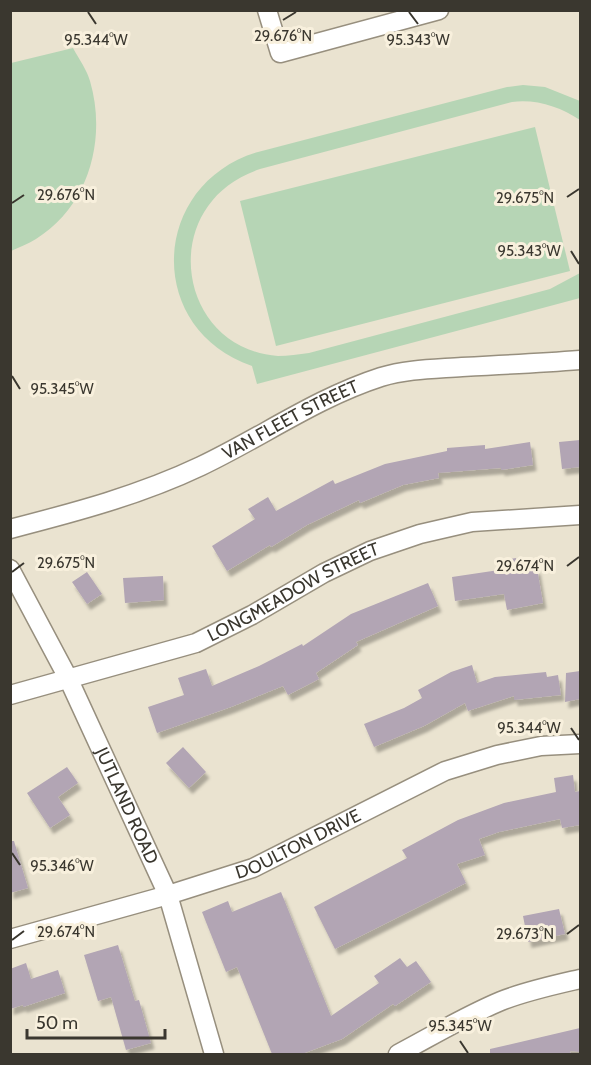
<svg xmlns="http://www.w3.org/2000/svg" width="591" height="1065" font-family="Cabin,sans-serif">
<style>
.green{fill:#b6d5b5}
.building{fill:#b2a5b4;filter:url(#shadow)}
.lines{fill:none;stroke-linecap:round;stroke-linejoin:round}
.minor-casing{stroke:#978f7e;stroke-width:21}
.minor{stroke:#fff;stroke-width:18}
.ticks{fill:none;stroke:#3a372f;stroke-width:2}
.labels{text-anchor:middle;stroke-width:6;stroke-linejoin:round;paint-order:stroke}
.street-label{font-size:18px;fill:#3a372f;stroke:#f8f0dd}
.ticks-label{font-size:15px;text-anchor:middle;fill:#3a372f;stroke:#f8f0dd;stroke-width:6;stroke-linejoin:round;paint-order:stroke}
</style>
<defs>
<filter id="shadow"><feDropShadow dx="3.5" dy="6" stdDeviation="1.5" flood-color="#0004"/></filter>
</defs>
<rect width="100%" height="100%" fill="#eae3d0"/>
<path class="green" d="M 73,48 C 79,59 87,70 90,81 C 107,139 89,206 36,239 C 28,244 19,247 11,251 L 11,63 Z
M 523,85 L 545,87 L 580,101 L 580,120 C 560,107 537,99 512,102 L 260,169 C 156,203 175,348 278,356 C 288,356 299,354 309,353 L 550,289 L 580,273 L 580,298 L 257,384 L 252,366 C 144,329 150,184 258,152 L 507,87 Z
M 535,127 L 570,271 L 276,346 L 240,201 Z"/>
<path class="building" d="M 580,440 L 580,467 L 562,469 L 559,442 Z
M 530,442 L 533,465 L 501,470 L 501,468 L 438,473 L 439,478 L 403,485 L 360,503 L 359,500 L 307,525 L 271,547 L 270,545 L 227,571 L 212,546 L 255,519 L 248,509 L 268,497 L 276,511 L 333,480 L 335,484 L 385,464 L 447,451 L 447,448 L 485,445 L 485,449 Z
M 516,558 L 518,571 L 537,568 L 543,603 L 507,610 L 504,594 L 455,601 L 452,577 L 499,570 L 498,561 Z
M 87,572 L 102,594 L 87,604 L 72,582 Z
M 163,576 L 164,600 L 125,603 L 123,578 Z
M 428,583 L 438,606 L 356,642 L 358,645 L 316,673 L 319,679 L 288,695 L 283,686 L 231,707 L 157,733 L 148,707 L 184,695 L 178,678 L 206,669 L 212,686 L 259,666 L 302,644 L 303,646 L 351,614 Z
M 472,665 L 477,683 L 495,677 L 546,672 L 547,677 L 558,675 L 561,695 L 514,700 L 514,696 L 468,711 L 465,703 L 424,726 L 374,747 L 364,724 L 404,708 L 422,698 L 418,690 L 451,672 Z
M 580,671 L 580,699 L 565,702 L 566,673 Z
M 183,747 L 206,772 L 189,788 L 166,763 Z
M 67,767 L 78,783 L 58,797 L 70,815 L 50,828 L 27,793 Z
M 573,775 L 575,792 L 580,791 L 580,825 L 562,828 L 560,819 L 499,832 L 479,839 L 485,855 L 457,864 L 466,883 L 335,949 L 314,907 L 407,858 L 402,850 L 458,820 L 504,803 L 556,792 L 554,778 Z
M 10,841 L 14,841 L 28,888 L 10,893 Z
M 281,892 L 331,1016 L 379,983 L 374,976 L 400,958 L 407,967 L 416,961 L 431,982 L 395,1006 L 393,1004 L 342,1039 L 302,1054 L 272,1054 L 237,967 L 226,972 L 202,912 L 228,901 L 232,912 Z
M 559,909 L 565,934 L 528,942 L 523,916 Z
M 118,945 L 135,1001 L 139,1000 L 151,1043 L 126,1050 L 111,997 L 98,1001 L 84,955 Z
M 26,963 L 31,979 L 58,970 L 65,993 L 23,1007 L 23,1005 L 10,1009 L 10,969 Z
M 580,1028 L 580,1052 L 570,1051 L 571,1054 L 490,1054 L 490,1049 Z"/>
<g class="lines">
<defs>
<g id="minor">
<path d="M 267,10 L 280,53 L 439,10"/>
<path id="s1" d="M 10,529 C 76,512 140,495 201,466 C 262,437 316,398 381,377 C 407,369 435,369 462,367 C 502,365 541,363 580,360"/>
<path id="s2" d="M 10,569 L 68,678 L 168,895 L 214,1054"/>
<path id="s3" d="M 10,695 L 196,643 L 252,615 L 324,573 L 370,551 L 420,534 L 472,522 L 580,515"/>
<path id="s4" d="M 10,939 L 168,895 L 253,868 L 445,771 L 497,755 L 541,746 L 580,744"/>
<path d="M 398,1054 C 432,1036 465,1016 501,1001 C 526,991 554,985 580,979"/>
</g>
</defs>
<use href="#minor" class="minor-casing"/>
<use href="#minor" class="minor"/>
</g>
<path class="ticks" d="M 88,12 L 96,24M 409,12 L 418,24M 283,20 L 296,12M 567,197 L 579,189M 12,203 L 24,195M 571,251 L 579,264M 12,376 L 20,389M 567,566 L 579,557M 12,572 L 24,563M 571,728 L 579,740M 12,853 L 20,865M 567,934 L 579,925M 12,940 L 24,931M 460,1041 L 468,1053"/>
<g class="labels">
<g class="street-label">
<text dy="6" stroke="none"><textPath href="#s1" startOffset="302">VAN FLEET STREET</textPath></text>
<text dy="6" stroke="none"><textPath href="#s3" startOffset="303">LONGMEADOW STREET</textPath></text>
<text dy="6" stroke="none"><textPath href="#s2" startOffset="264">JUTLAND ROAD</textPath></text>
<text dy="6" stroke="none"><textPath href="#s4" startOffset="304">DOULTON DRIVE</textPath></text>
</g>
</g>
<g class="ticks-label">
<text x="283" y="41">29.676°N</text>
<text x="96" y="45">95.344°W</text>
<text x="418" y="45">95.343°W</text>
<text x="66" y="200">29.676°N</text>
<text x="525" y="203">29.675°N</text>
<text x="529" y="256">95.343°W</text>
<text x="62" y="394">95.345°W</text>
<text x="66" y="568">29.675°N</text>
<text x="525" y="571">29.674°N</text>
<text x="529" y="733">95.344°W</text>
<text x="62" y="871">95.346°W</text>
<text x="66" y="937">29.674°N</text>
<text x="525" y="939">29.673°N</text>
<text x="460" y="1031">95.345°W</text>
</g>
<rect width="591" height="1065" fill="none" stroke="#3a372f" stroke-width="24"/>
<path d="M27 1029v9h138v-9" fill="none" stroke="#3a372f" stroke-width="3"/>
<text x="36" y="1029" font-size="18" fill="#3a372f" stroke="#f8f0dd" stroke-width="4.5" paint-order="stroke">50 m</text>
</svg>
